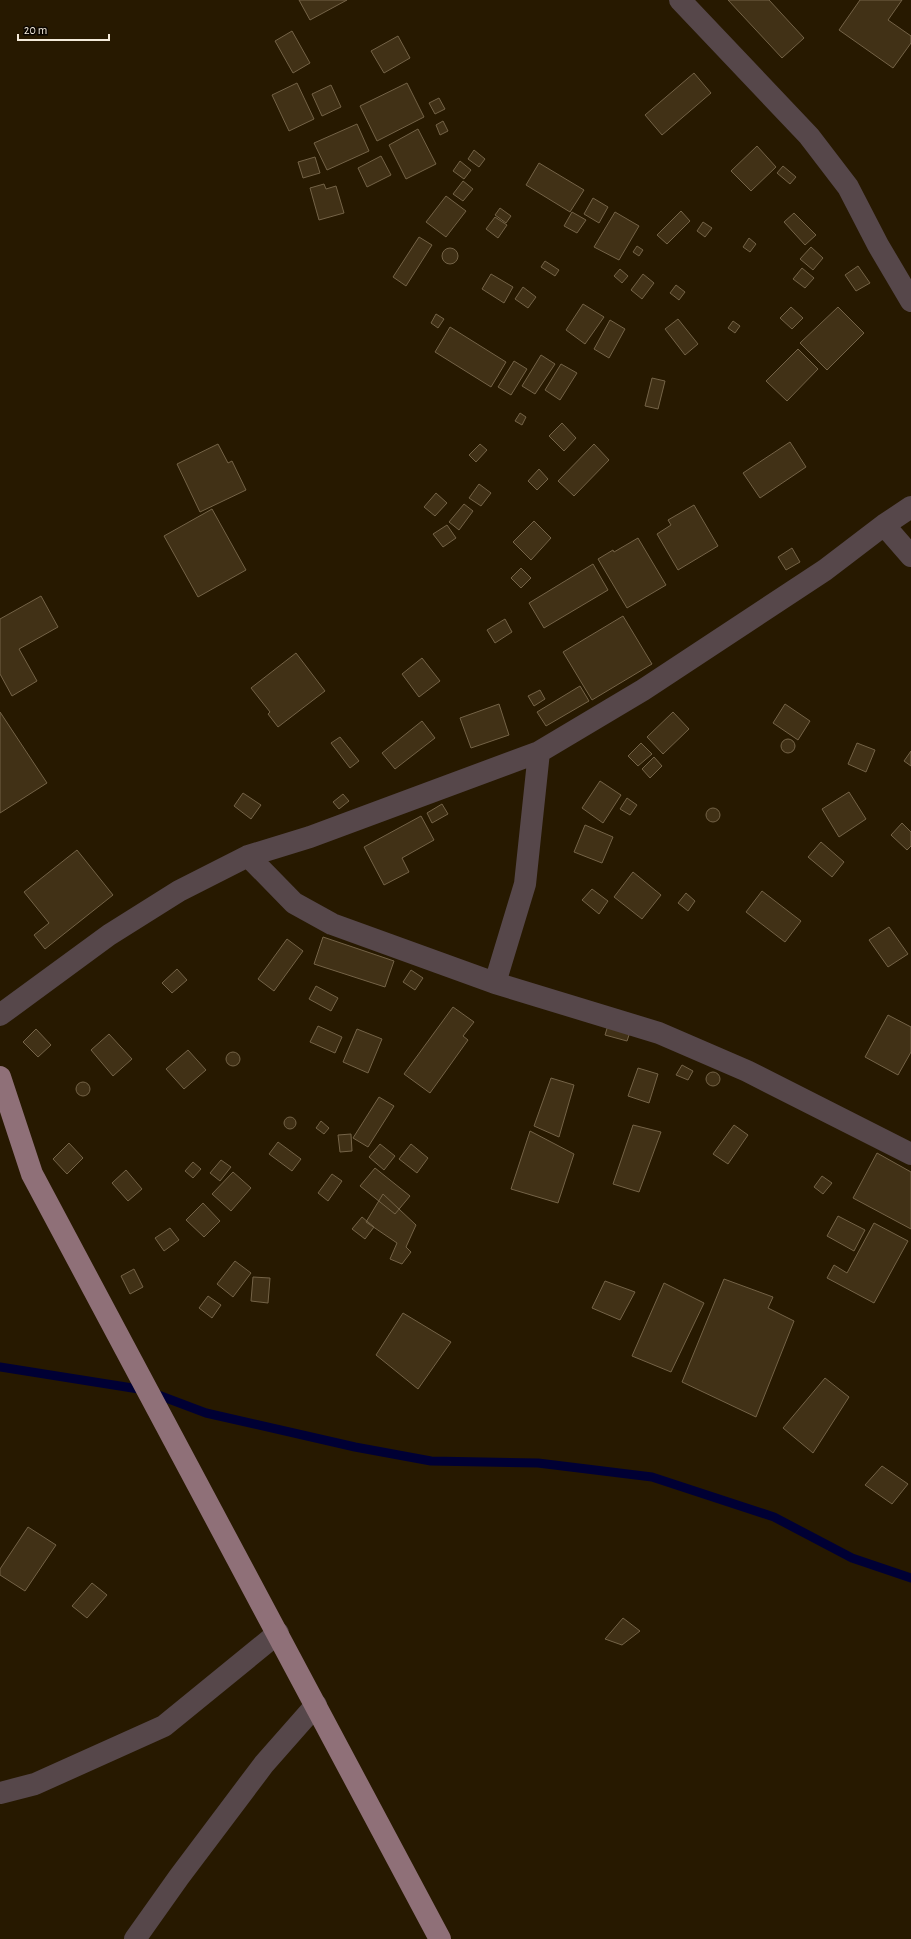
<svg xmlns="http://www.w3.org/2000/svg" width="911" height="1939" font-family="'Alegreya Sans',sans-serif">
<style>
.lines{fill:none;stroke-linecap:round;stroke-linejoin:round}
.stream{stroke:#000034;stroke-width:9}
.building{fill:#413116;stroke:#746347}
.minor{stroke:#56474a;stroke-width:22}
.tertiary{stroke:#56474a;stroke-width:22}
.primary{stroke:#8f7078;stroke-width:22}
</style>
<rect width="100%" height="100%" fill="#271900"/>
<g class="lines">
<path class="stream" d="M 0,1367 L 145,1390 L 206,1413 L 355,1447 L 431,1461 L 538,1463 L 652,1477 L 774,1517 L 852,1558 L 911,1578"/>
</g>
<path class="building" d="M 299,0 L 347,0 L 310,20 Z
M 728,0 L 769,0 L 804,38 L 782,58 Z
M 860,0 L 902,0 L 888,20 L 911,36 L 911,43 L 893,68 L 839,30 Z
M 292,31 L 310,63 L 293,73 L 275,41 Z
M 398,36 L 410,58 L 384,73 L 371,51 Z
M 694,73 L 711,93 L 662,135 L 645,115 Z
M 297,83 L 314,119 L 289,131 L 272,95 Z
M 407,83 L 424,117 L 377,141 L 360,106 Z
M 331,85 L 341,107 L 322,116 L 312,94 Z
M 439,98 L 445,109 L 435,114 L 429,103 Z
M 443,121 L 448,131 L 440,135 L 436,125 Z
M 357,124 L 369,151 L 327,170 L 314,143 Z
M 418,129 L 436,164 L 406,179 L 389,145 Z
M 757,146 L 776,167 L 751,191 L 731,171 Z
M 474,150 L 485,159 L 479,167 L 468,159 Z
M 381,156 L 391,175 L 367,187 L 358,168 Z
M 315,157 L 320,173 L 303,178 L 298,162 Z
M 460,161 L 471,170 L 464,179 L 453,171 Z
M 539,163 L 584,190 L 570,212 L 526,185 Z
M 783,166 L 796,177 L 790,184 L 777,173 Z
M 463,181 L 473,189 L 463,201 L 453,194 Z
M 324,184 L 326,189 L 336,186 L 344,213 L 319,220 L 310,188 Z
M 446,196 L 466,211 L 446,237 L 426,222 Z
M 593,198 L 608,207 L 599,223 L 584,214 Z
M 500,208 L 511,216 L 506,223 L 495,215 Z
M 681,211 L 690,221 L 667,244 L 657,235 Z
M 572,212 L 586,220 L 577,233 L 564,226 Z
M 615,212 L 639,226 L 619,260 L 594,247 Z
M 794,213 L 816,235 L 805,245 L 784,222 Z
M 495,217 L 507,225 L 498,238 L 486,229 Z
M 703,222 L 712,228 L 705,237 L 697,231 Z
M 419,237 L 432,245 L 406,286 L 393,277 Z
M 749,238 L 756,244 L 750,252 L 743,247 Z
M 637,246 L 643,250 L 639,256 L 633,252 Z
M 811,247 L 823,258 L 813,270 L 800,259 Z
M442 256a8 8 0 1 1 16 0a8 8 0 1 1-16 0Z
M 545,261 L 559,270 L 555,276 L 541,267 Z
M 858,266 L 870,283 L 856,291 L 845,275 Z
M 802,268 L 814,278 L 805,288 L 793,279 Z
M 620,269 L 628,276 L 622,283 L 614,276 Z
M 491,274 L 513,287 L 504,303 L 482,289 Z
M 643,274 L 654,283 L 642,299 L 631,290 Z
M 676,285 L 685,292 L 679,300 L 670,293 Z
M 523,287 L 536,297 L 528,308 L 515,299 Z
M 583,304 L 604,317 L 585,344 L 566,330 Z
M 791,307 L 803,318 L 792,329 L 780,318 Z
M 838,307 L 864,333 L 827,370 L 800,343 Z
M 436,314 L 444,319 L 438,328 L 431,323 Z
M 678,319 L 698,344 L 685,355 L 665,329 Z
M 610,320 L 625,329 L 609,358 L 594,349 Z
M 733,321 L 740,326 L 735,333 L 728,328 Z
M 450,327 L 506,362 L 491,387 L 435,352 Z
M 798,349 L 818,369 L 787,401 L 766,381 Z
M 541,355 L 555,364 L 535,394 L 522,386 Z
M 514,361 L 527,369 L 511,395 L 498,387 Z
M 561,364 L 577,373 L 560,400 L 545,390 Z
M 652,378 L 665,381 L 658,409 L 645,406 Z
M 520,413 L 526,417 L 522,425 L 515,421 Z
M 562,423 L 576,438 L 564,451 L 549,436 Z
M 790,442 L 806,467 L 760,498 L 743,473 Z
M 218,444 L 228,463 L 232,461 L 246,490 L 200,512 L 177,464 Z
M 480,444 L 487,450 L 476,462 L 469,455 Z
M 594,444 L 609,460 L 574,496 L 558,481 Z
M 539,469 L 548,479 L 537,490 L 528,481 Z
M 479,484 L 491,493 L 481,506 L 469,498 Z
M 436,493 L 447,503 L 435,516 L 424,507 Z
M 464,504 L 473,511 L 459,530 L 449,522 Z
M 694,505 L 718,546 L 678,570 L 657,534 L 671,525 L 668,520 Z
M 212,509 L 246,570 L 198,597 L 164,536 Z
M 534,521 L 551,538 L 531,560 L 513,542 Z
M 447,525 L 456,538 L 443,547 L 433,534 Z
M 638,538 L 666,585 L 627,608 L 598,559 L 613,550 L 614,552 Z
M 792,548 L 800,562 L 786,570 L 778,557 Z
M 593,564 L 608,590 L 544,628 L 529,603 Z
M 521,568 L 531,578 L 521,588 L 511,578 Z
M 41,596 L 58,627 L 19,649 L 37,681 L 12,696 L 0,674 L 0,619 Z
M 623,616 L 652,664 L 592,700 L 563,652 Z
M 505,619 L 512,632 L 495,643 L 487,630 Z
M 296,653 L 325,691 L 278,727 L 268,714 L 270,712 L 251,688 Z
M 422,658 L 440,681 L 419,697 L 402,674 Z
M 580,686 L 589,701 L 546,726 L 537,712 Z
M 540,690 L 545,699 L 534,706 L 528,696 Z
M 499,704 L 509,735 L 471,748 L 460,718 Z
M 785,704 L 810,721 L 798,740 L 773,723 Z
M 0,712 L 47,783 L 0,813 Z
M 673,712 L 689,729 L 663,754 L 647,737 Z
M 422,721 L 435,738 L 395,769 L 382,753 Z
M 340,737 L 359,761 L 350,768 L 331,743 Z
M781 746a7 7 0 1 1 14 0a7 7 0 1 1-14 0Z
M 641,743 L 652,754 L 638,766 L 628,756 Z
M 857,743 L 875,750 L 866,772 L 848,764 Z
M 911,751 L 911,766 L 904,761 Z
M 654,757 L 662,766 L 650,778 L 642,769 Z
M 600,781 L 621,795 L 603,823 L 582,808 Z
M 849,792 L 866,819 L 839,837 L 822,809 Z
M 243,793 L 261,805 L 251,819 L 234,806 Z
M 343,794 L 349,801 L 339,809 L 333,802 Z
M 627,798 L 637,805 L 630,815 L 620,809 Z
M 442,804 L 448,814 L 432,823 L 427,813 Z
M706 815a7 7 0 1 1 14 0a7 7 0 1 1-14 0Z
M 421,816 L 434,840 L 402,858 L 409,872 L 384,885 L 364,847 Z
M 902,823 L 911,832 L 911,846 L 907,850 L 891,835 Z
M 585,825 L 613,837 L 602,863 L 574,852 Z
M 821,842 L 844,862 L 832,877 L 808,857 Z
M 77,850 L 113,895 L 45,949 L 34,935 L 49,923 L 24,892 Z
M 633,872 L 661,895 L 642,919 L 614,897 Z
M 592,889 L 608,901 L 599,914 L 582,900 Z
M 762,891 L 801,921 L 785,942 L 746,912 Z
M 686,893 L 695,901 L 688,911 L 678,903 Z
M 889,927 L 908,954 L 888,967 L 869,940 Z
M 323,937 L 394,961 L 385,987 L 314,964 Z
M 287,939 L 303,951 L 274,991 L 258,979 Z
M 177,969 L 187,980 L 172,993 L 162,983 Z
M 411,970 L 423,978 L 415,990 L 403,982 Z
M 316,986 L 338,998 L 331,1011 L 309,999 Z
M 453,1007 L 474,1022 L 463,1036 L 468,1040 L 430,1093 L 404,1074 Z
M 888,1015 L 911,1027 L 911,1052 L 898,1075 L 865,1057 Z
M 609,1022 L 631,1029 L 627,1041 L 605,1035 Z
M 318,1026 L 342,1037 L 335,1053 L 310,1042 Z
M 36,1029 L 51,1045 L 38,1057 L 23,1042 Z
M 357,1029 L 382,1039 L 368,1073 L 343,1062 Z
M 109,1034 L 132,1059 L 113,1076 L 91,1050 Z
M 188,1050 L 206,1070 L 184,1089 L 166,1069 Z
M226 1059a7 7 0 1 1 14 0a7 7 0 1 1-14 0Z
M 682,1065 L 693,1071 L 688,1080 L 676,1075 Z
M 638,1068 L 658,1074 L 649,1103 L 628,1096 Z
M706 1079a7 7 0 1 1 14 0a7 7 0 1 1-14 0Z
M 551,1078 L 574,1085 L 559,1137 L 534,1126 Z
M76 1089a7 7 0 1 1 14 0a7 7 0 1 1-14 0Z
M 379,1097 L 394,1106 L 368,1147 L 353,1138 Z
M284 1123a6 6 0 1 1 12 0a6 6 0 1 1-12 0Z
M 321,1121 L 329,1128 L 324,1134 L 316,1128 Z
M 633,1125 L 661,1132 L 639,1192 L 613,1184 Z
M 734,1125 L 748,1135 L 728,1164 L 713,1154 Z
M 530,1131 L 574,1154 L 558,1203 L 511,1189 Z
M 351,1134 L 352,1151 L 340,1152 L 338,1135 Z
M 278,1142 L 301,1159 L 292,1171 L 269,1154 Z
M 69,1143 L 83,1158 L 67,1174 L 53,1159 Z
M 380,1144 L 395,1156 L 384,1170 L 369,1157 Z
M 411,1144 L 428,1158 L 417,1173 L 399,1159 Z
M 877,1153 L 911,1172 L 911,1229 L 853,1198 Z
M 221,1160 L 231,1167 L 220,1181 L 210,1173 Z
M 193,1162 L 201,1169 L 193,1178 L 185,1171 Z
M 375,1168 L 410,1196 L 395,1214 L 360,1186 Z
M 126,1170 L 142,1189 L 128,1201 L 112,1183 Z
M 233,1172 L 251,1188 L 231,1211 L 212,1194 Z
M 332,1174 L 342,1181 L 328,1201 L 318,1193 Z
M 822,1176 L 832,1183 L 823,1194 L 814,1187 Z
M 383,1194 L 416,1225 L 406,1247 L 411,1252 L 402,1264 L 390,1259 L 397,1243 L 366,1222 Z
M 203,1203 L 220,1221 L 204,1237 L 186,1220 Z
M 838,1216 L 865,1230 L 854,1251 L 827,1236 Z
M 362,1217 L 374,1227 L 365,1239 L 352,1229 Z
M 874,1223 L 908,1241 L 874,1303 L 827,1278 L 834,1265 L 847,1273 Z
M 170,1228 L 179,1240 L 164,1251 L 155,1238 Z
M 235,1261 L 251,1273 L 233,1297 L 217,1284 Z
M 134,1269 L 143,1287 L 130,1294 L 121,1276 Z
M 253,1277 L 270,1278 L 268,1303 L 251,1301 Z
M 724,1279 L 773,1297 L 768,1308 L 794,1321 L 756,1417 L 682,1382 Z
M 605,1281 L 635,1292 L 620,1320 L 592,1308 Z
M 664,1283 L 704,1303 L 671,1372 L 632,1356 Z
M 208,1296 L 221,1305 L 212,1318 L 199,1308 Z
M 403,1313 L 451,1342 L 418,1389 L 376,1355 Z
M 825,1378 L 849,1397 L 813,1453 L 783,1428 Z
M 882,1466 L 908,1484 L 892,1504 L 865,1485 Z
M 28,1527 L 56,1545 L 25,1591 L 0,1575 L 0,1569 Z
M 92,1583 L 107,1595 L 87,1618 L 72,1606 Z
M 623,1618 L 640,1631 L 622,1645 L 605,1639 Z"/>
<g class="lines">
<path class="minor" d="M 884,525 L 911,556
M 248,856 L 294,903 L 332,924 L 495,983 L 659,1033 L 747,1071 L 911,1154
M 495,983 L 525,884 L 539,752
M 0,1015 L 109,935 L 179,891 L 248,856 L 310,837 L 539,752 L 643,690 L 825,570 L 884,525 L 911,507
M 0,1793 L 35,1784 L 164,1726 L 278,1633
M 135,1939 L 179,1877 L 264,1764 L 316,1705"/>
<path class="tertiary" d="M 680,0 L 809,136 L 848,187 L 878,245 L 911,301"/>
<path class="primary" d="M 0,1077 L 32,1174 L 440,1939"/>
</g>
<path d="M18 34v6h91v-6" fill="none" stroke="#f4ebdb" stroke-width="2"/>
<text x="24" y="34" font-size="12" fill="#f4ebdb" stroke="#0b0600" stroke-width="3" paint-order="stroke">20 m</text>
</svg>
